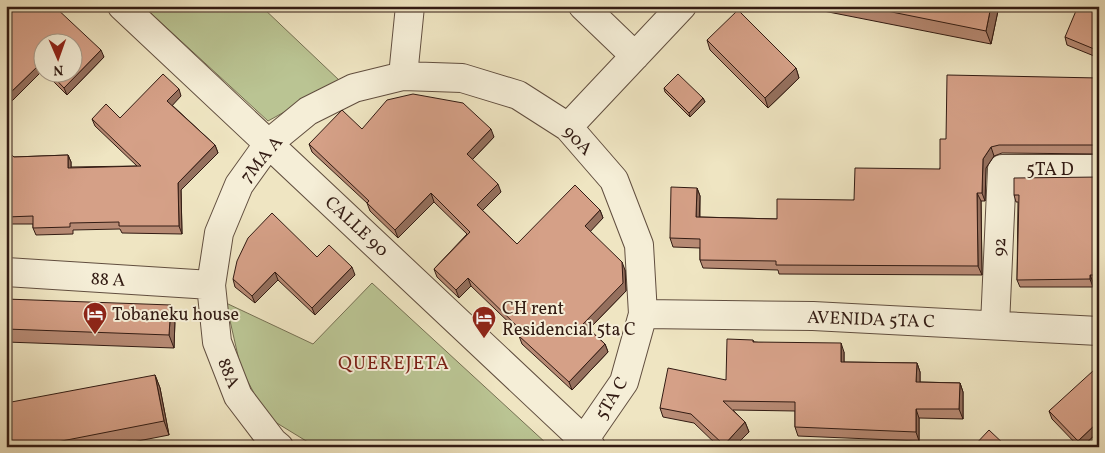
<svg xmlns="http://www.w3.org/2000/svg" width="1105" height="453" font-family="Vollkorn,serif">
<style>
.green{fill:#bac493;stroke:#767053}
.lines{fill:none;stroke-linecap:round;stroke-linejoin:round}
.minor-casing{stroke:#614e3f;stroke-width:30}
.minor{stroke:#f5eed7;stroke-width:28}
.wall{fill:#b78a74;stroke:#321b13}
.shaded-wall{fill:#95705e;stroke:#321b13}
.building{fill:#d5a087;stroke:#321b13}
.labels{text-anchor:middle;stroke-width:4;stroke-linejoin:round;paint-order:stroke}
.street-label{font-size:18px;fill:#321b13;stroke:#f5eed7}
.poi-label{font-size:18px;fill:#321b13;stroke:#f5eed7;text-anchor:start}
.neighbourhood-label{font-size:19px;letter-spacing:1px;fill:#7a1f14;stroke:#f5eed7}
</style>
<rect width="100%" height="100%" fill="#efe5c2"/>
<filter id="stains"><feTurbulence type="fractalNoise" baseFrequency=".004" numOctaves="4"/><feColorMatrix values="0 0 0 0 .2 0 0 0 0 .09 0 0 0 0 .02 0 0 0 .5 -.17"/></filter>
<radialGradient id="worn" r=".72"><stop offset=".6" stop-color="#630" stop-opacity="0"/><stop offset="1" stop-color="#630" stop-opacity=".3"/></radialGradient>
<path class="green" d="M 143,6 L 261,6 L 340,81 L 268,121 Z
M 372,283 L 547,444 L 540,447 L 316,447 L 267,417 L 241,369 L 226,303 L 313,344 Z"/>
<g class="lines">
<defs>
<path id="minor" d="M 122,6 L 591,447
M 583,6 L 635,56
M 403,76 L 410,6
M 568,127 L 682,6
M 6,272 L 211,285
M 643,314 L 813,316 L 1099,331
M 995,325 L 1002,169 L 1099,169
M 279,447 L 273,442 L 238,396 L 217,342 L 211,285 L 219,233 L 239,185 L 269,143 L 308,111 L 354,88 L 403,76 L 462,78 L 518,95 L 568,127 L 614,180 L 639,245 L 643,314 L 624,382 L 584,440 L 576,447"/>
</defs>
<use href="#minor" class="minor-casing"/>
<use href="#minor" class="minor"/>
</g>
<path class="wall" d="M 6,6 L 104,57 L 67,95 L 44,72 L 72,72 L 42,42 L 42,71 L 12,101 L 8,97 L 6,99 Z
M 298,6 L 310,6 L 304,12 Z
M 798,6 L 999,6 L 991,44 Z
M 1099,13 L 1099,58 L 1067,45 L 1065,37 Z
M 707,40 L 796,68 L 799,78 L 768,108 L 710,50 Z
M 1099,78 L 1099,154 L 1002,153 L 994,156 L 986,168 L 985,201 L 981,201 L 982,275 L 779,274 L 778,270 L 703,268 L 700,260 L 700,248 L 673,247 L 670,238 L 697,188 L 700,196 L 700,217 L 777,219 L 854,200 L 940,169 L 946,139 Z
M 664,88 L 703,98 L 705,102 L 690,117 L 665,92 Z
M 181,96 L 172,105 L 215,145 L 218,153 L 181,190 L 182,234 L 122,233 L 120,229 L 73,230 L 73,234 L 36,235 L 33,228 L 33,224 L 6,224 L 6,150 L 14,157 L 68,155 L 71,162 L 71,167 L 137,166 L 95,126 L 92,119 L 120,118 Z
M 362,129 L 494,137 L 472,160 L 501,192 L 482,210 L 517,244 L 600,210 L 603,218 L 590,231 L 625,270 L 626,291 L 589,329 L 605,344 L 608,352 L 572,390 L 522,344 L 519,336 L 521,334 L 471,286 L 459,298 L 437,277 L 434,269 L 467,234 L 434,202 L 398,238 L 370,211 L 367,203 L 312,152 L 309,144 Z
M 1099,177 L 1099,282 L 1093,282 L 1093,287 L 1020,287 L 1017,280 L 1018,202 L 1016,202 L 1014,195 Z
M 317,257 L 355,275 L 315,315 L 278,280 L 255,303 L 235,287 L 233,279 Z
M 6,299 L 175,319 L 174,348 L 6,342 Z
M 753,340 L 754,342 L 844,352 L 844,362 L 917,363 L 920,372 L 920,382 L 960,383 L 963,392 L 963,419 L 919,418 L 919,441 L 798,436 L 795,427 L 795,411 L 733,410 L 745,422 L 749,432 L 734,447 L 719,447 L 694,423 L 663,417 L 660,408 L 726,380 Z
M 155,375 L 160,388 L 169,435 L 107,447 L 6,447 Z
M 1099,375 L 1099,431 L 1082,447 L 1079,447 L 1052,419 L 1049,411 Z"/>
<path class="shaded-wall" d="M 302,6 L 310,6 L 304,12 Z
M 991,6 L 999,6 L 991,44 L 986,31 Z
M 101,50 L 104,57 L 67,95 L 64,88 Z
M 40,64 L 42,71 L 12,101 L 9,94 Z
M 796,68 L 799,78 L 768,108 L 765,98 Z
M 179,89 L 181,96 L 170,108 L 167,101 Z
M 703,98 L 705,102 L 690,117 L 689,113 Z
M 1098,122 L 1099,125 L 1099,150 L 1097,145 Z
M 491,129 L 494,137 L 470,162 L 467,154 Z
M 215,145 L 218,153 L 181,190 L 182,234 L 179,226 L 178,183 Z
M 991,147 L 994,156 L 986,168 L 985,201 L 982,193 L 983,159 Z
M 68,155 L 71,162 L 71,175 L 68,168 Z
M 498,184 L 501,192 L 480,213 L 477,205 Z
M 697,188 L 700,196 L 699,226 L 696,217 Z
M 431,193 L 434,202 L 398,238 L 395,230 Z
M 977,193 L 981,201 L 982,275 L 978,266 Z
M 600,210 L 603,218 L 588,234 L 585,226 Z
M 622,262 L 625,270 L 626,291 L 586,332 L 583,324 Z
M 352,267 L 355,275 L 315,315 L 312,308 Z
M 275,272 L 278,280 L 255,303 L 252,296 Z
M 1090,275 L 1093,282 L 1093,287 L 1090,279 Z
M 468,278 L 471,286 L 459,298 L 456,290 Z
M 171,305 L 175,319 L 174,348 L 169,335 Z
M 841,343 L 844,352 L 844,371 L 841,362 Z
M 605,344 L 608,352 L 572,390 L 569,382 Z
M 917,363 L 920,372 L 920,391 L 916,382 Z
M 155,375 L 160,388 L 169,435 L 164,421 Z
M 960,383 L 963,392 L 963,419 L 959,409 Z
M 916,409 L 919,418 L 919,441 L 916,432 Z
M 1099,421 L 1099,431 L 1082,447 L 1080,447 L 1078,441 Z
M 745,422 L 749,432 L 734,447 L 724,447 L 724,445 Z"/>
<path class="building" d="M 6,6 L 54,6 L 101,50 L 64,88 L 49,72 L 72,72 L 72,42 L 42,42 L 42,66 L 40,64 L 9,94 L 6,91 Z
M 862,6 L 991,6 L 986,31 Z
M 1078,6 L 1083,6 L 1099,13 L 1099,51 L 1065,37 Z
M 738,10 L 796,68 L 765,98 L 707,40 Z
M 163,74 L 179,89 L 167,101 L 215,145 L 178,183 L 179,226 L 119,226 L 119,222 L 70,223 L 70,227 L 33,228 L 33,216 L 6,217 L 6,150 L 14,157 L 68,155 L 68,168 L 141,166 L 92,119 L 106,104 L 120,118 Z
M 678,74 L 703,98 L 689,113 L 664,88 Z
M 947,75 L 1099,78 L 1099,122 L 1098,122 L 1097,145 L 999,145 L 991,147 L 983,159 L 982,193 L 977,193 L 978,266 L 776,265 L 776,261 L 700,260 L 700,239 L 670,238 L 671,187 L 697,188 L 696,217 L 777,219 L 777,199 L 854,200 L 855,168 L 940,169 L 940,139 L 946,139 Z
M 413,94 L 463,103 L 491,129 L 467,154 L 498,184 L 477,205 L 517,244 L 575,185 L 600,210 L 585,226 L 622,262 L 623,283 L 583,324 L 605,344 L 569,382 L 519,336 L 523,332 L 468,278 L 456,290 L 434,269 L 470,232 L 431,193 L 395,230 L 367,203 L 369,201 L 309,144 L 342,110 L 362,129 L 387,100 Z
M 1099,177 L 1099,275 L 1090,275 L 1090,279 L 1017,280 L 1019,195 L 1014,195 L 1014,178 Z
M 272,213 L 317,257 L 329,245 L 352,267 L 312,308 L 275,272 L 252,296 L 233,279 L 237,261 L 248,238 Z
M 6,299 L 171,305 L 169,335 L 6,329 Z
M 727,339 L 753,340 L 753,342 L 841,343 L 841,362 L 917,363 L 916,382 L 960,383 L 959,409 L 916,409 L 916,432 L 795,427 L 795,402 L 723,401 L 745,422 L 724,445 L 691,414 L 660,408 L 668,368 L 726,380 Z
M 1094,370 L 1099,375 L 1099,421 L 1078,441 L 1049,411 Z
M 155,375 L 164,421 L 31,447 L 6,447 L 6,403 Z
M 989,430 L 1007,447 L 973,447 Z"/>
<defs>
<symbol id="hotel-pin" viewBox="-11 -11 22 30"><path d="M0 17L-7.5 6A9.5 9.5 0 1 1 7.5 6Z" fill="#8f2418" stroke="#f5eed7"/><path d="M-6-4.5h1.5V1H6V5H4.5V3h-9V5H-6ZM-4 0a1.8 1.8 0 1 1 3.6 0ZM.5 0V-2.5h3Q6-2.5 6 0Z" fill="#fff"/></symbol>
</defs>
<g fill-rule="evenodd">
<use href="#hotel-pin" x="81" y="300" width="28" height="38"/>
<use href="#hotel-pin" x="470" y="304" width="28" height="38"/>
</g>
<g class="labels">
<g class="street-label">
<text transform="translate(578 140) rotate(46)" y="6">90A</text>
<text transform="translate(261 159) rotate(-50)" y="6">7MA A</text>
<text x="1050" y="175">5TA D</text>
<text transform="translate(357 226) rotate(43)" y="6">CALLE 90</text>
<text transform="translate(999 247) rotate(-87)" y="6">92</text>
<text transform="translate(108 279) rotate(3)" y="6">88 A</text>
<text transform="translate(871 319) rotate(2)" y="6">AVENIDA 5TA C</text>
<text transform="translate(229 373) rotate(68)" y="6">88A</text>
<text transform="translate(611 398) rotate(-59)" y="6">5TA C</text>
</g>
<g class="poi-label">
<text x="502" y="314">CH rent<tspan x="502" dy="21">Residencial 5ta C</tspan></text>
<text x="112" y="320">Tobaneku house</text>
</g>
<g class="neighbourhood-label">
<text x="394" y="369">QUEREJETA</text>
</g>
</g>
<rect width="1105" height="453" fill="none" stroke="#efe5c2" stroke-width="25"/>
<rect x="8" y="8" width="1090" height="438" fill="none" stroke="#321b13" stroke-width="2.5"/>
<rect x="12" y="12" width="1080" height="428" fill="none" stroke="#321b13"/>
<g transform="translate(58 58) rotate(178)"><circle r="24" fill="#f5eed7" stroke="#a79a89"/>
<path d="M0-4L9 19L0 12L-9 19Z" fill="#8f2418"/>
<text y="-8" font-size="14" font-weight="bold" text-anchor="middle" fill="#321b13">N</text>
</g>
<rect width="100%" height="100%" filter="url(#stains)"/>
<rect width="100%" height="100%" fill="url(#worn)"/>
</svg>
